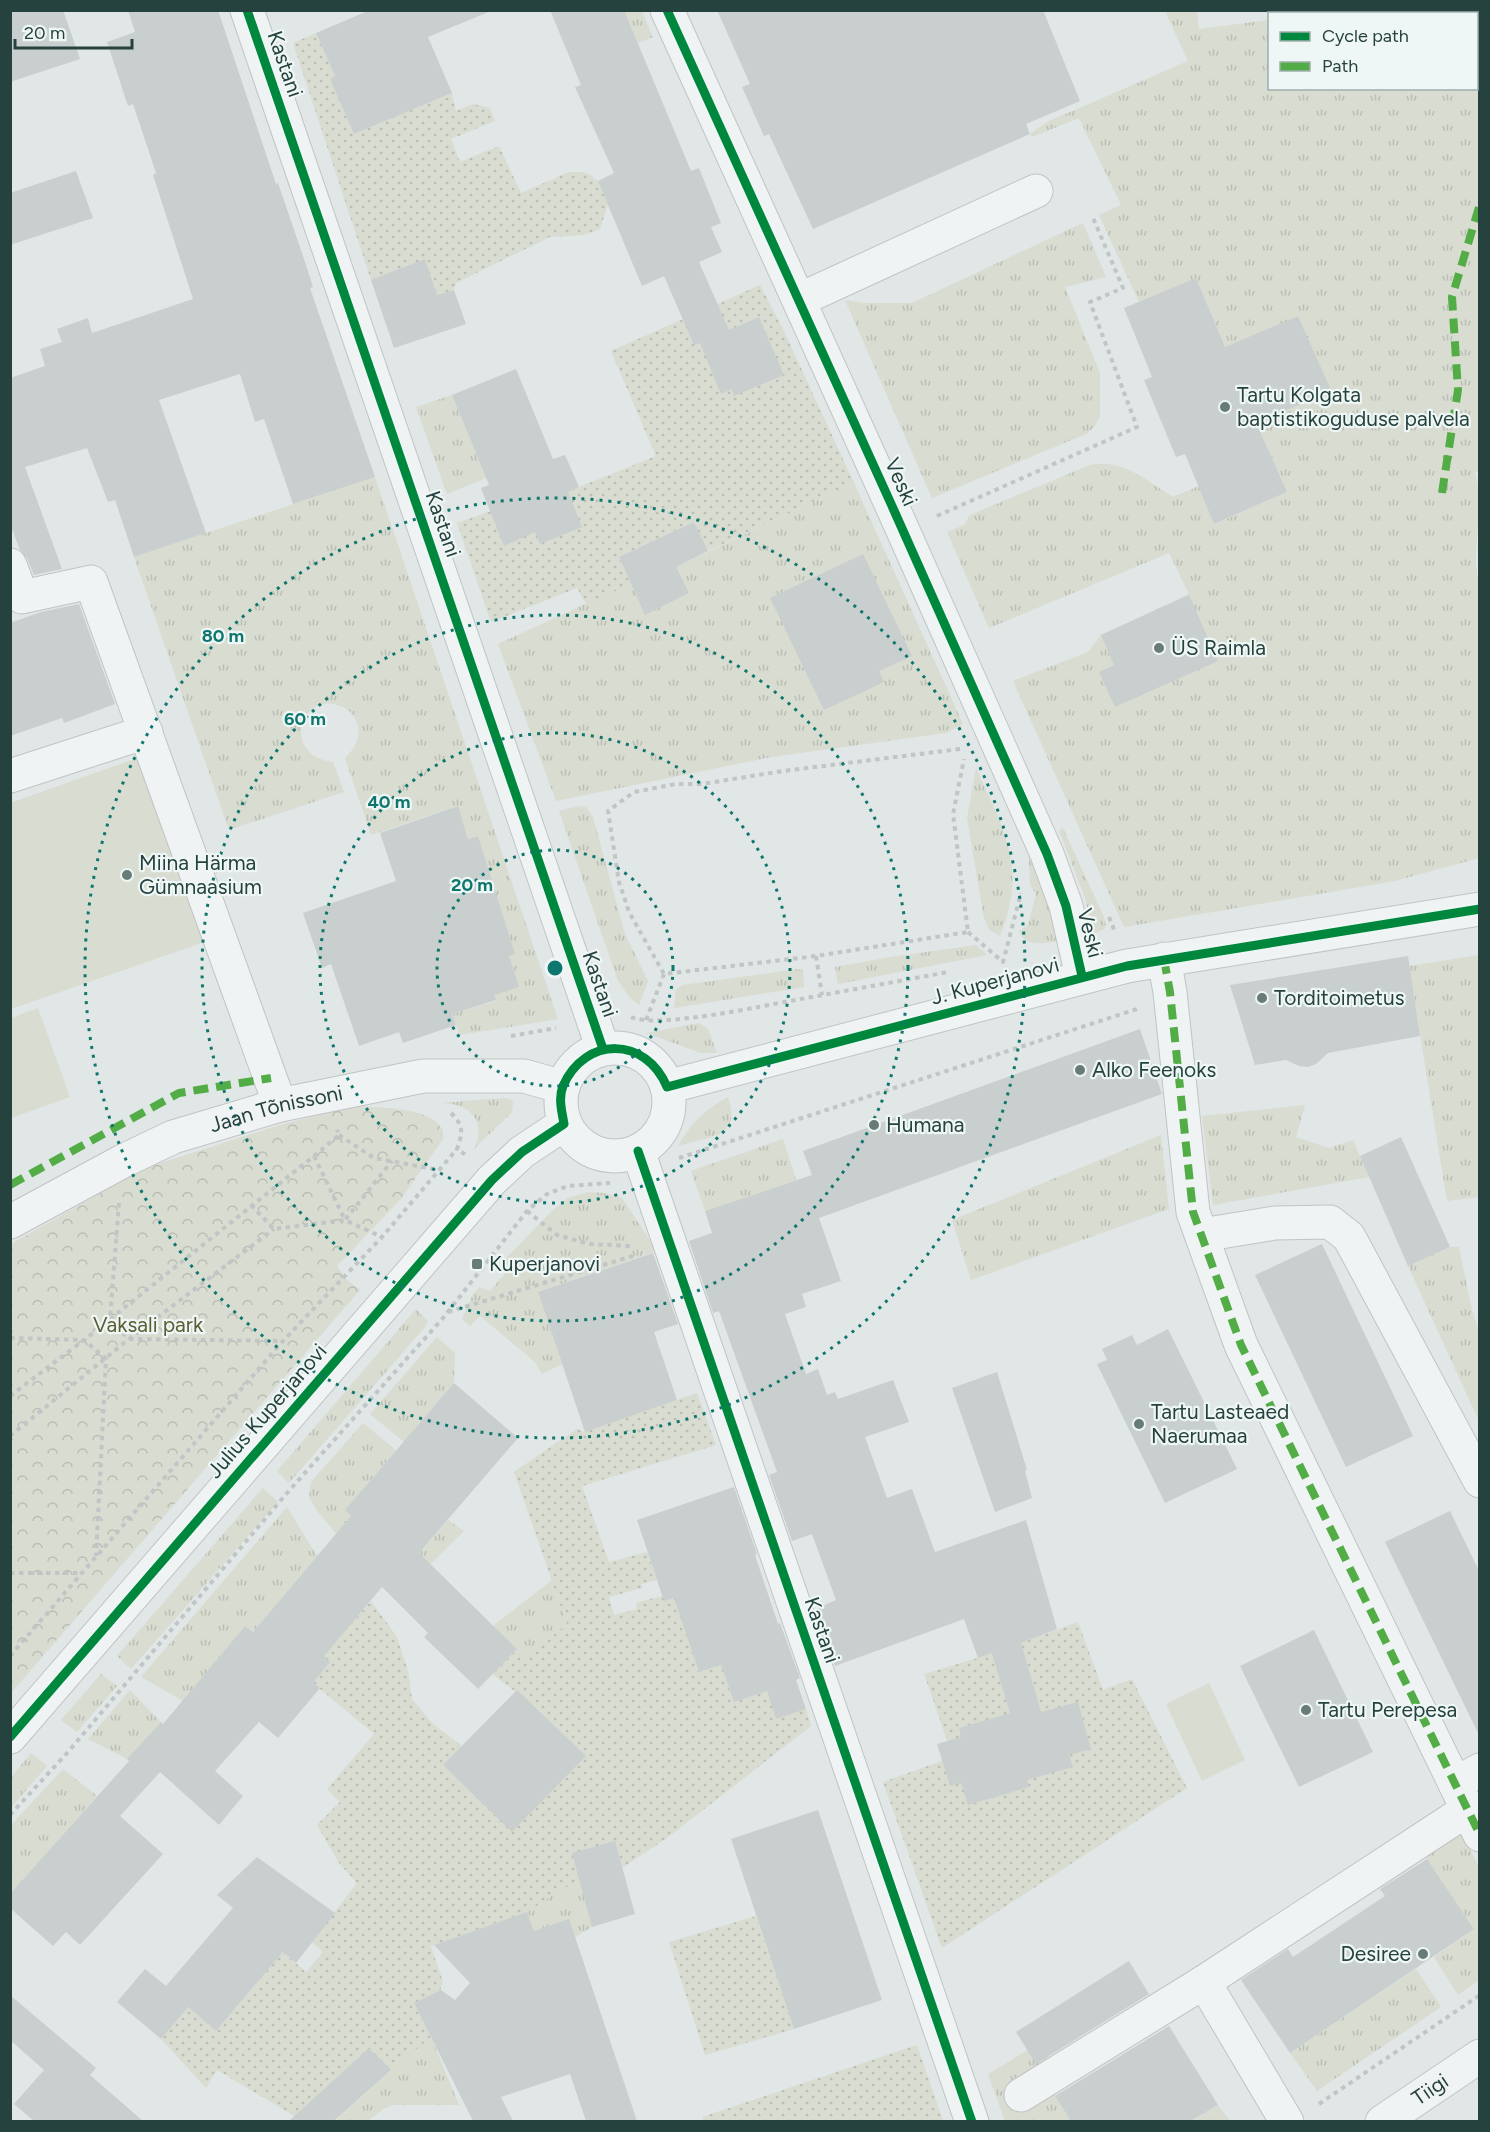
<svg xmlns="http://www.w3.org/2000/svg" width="1490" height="2132" font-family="Figtree,sans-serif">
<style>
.grass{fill:url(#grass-tufts)}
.park{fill:url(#park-crowns)}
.garden{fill:url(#garden-dots)}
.pitch{fill:#d9dcd1}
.building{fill:#c9cfce}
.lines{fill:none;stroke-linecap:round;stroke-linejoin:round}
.minor-casing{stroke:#bfc4c4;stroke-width:35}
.path{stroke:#bfc6c5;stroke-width:4;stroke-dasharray:4.5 4.5;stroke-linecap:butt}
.minor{stroke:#f0f3f3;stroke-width:33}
.quiet{stroke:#53ad46;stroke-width:8;stroke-dasharray:15 8;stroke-linecap:butt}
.cycleway-casing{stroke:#eef7f5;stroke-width:13}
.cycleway{stroke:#00873e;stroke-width:9}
.ring{fill:none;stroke:#0f766e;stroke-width:3;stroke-dasharray:3 6}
.poi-dot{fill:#677b79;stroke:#eef7f5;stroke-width:2}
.labels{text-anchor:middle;stroke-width:4.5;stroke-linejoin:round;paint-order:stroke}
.street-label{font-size:21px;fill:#26423f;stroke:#eef7f5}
.poi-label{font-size:21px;fill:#26423f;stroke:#eef7f5;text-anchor:start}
.park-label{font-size:21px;fill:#5b5e32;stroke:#eef7f5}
.centre{fill:#0f766e;stroke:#eef7f5;stroke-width:3}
.ring-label{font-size:18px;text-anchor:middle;font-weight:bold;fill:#0f766e;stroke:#eef7f5;stroke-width:4.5;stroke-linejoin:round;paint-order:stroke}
</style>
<defs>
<pattern id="grass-tufts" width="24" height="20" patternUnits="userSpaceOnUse" patternTransform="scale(1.5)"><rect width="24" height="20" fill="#d9dcd1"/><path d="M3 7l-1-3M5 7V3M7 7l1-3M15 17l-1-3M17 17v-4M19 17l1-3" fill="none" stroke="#babeb4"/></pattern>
<pattern id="park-crowns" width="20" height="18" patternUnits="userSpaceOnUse" patternTransform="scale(1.5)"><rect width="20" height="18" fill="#d9dcd1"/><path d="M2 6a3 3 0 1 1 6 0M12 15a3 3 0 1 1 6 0" fill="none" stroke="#babeb4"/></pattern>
<pattern id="garden-dots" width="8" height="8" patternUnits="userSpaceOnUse" patternTransform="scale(1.5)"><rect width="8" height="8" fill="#d9dcd1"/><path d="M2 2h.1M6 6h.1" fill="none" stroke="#babeb4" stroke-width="1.8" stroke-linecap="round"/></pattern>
</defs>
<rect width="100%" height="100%" fill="#e1e6e6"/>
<path class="grass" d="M 624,11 L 642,11 L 653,37 L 638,43 Z
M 1165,11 L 1197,11 L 1199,29 L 1269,20 L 1270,88 L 1476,88 L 1477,32 L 1479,31 L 1480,470 L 1475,472 C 1483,500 1477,525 1476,553 C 1475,566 1478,579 1480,592 L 1479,858 L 1395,881 L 1124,927 L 1013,681 L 1088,652 L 1101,635 L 1189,594 L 1169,553 L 989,628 L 947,532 L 964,525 L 970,515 L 1090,465 C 1122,458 1147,481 1173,497 L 1199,486 L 1215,524 L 1287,492 L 1256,422 L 1332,392 L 1298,317 L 1225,347 L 1196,278 L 1139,302 L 1099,215 L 1121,205 L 1079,118 L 1032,137 L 1030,134 L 1047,122 L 1188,61 Z
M 1337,11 L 1431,10 L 1431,13 L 1315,13 Z
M 1083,223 L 1106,277 L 1065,287 L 1100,373 L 1100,416 L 1095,426 L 1086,434 L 932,498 L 845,300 L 864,303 L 912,303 Z
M 452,395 L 486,478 L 447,494 L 416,407 Z
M 375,477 L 558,1019 L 460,1035 L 452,1014 L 496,1001 L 494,995 L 509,956 L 477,836 L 468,839 L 457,806 L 371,835 L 345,758 C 354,749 361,739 358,726 C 356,716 349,709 340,706 C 299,690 281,756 333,762 L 344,792 L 229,830 L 134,557 Z
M 854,483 L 963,724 L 946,733 L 771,757 L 556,801 L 498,644 L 677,562 L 680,565 Z
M 976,768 C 1004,831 1028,866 1000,936 L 989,930 L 984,918 L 967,818 Z
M 577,806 L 586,807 L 593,817 L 625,934 L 648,981 L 639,1005 L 630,998 L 618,981 L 559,811 Z
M 1063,828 L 1104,917 L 1106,926 L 1103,930 L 1093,934 L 1085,898 L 1059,830 Z
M 1028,839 L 1060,941 C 1044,943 1026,948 1019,931 L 1028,925 L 1036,895 L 1030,884 Z
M 976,945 L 987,955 L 838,984 L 835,967 L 891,957 Z
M 1479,955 L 1479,1197 L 1447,1201 L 1409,966 Z
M 797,969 L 803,970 L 804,987 L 674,1008 L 676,990 L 683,985 Z
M 699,1023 L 708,1029 L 717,1053 L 701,1053 L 646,1033 Z
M 728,1097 C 742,1139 709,1136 678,1146 C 690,1124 705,1109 728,1097 Z
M 503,1098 L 510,1099 L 513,1102 L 512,1112 L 475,1148 C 486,1119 470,1104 441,1103 Z
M 1305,1105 L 1296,1137 L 1329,1148 L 1353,1140 L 1369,1177 L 1213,1205 L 1202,1116 Z
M 1161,1135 L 1169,1209 L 971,1280 L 952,1220 Z
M 783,1139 L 796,1180 L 705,1211 L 691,1171 Z
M 588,1192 L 604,1193 L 622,1198 L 657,1251 L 538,1292 L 562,1364 L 542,1374 L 535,1362 L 480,1316 L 470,1326 L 462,1319 L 473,1294 L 480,1287 L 490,1291 L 510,1268 L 504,1260 L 552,1211 L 568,1198 Z
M 1450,1247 L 1459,1247 L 1472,1311 L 1479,1331 L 1479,1421 L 1408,1266 Z
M 416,1309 L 428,1321 L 425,1327 L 289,1483 L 277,1471 Z
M 437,1337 L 455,1353 L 454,1383 L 404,1442 L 370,1414 Z
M 363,1423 L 396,1450 L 345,1510 L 400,1557 L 377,1582 L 318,1512 L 309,1497 L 311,1482 Z
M 263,1488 L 278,1502 L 131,1669 L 117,1656 Z
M 287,1507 L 317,1556 L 253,1632 L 245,1626 L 183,1701 L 141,1677 Z
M 448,1520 L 464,1531 L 420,1575 L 409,1565 Z
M 552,1580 L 567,1624 L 523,1662 L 514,1652 L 517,1649 L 493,1626 Z
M 101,1674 L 117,1686 L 77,1732 L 61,1720 Z
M 130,1690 L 161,1722 L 127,1759 L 88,1739 Z
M 31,1753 L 47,1766 L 11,1808 L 11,1777 Z
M 63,1769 L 97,1796 L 11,1894 L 11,1825 Z
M 1461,1832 L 1479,1867 L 1479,1980 L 1458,1995 L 1434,1957 L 1474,1929 L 1425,1856 Z
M 581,1880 L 594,1926 L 575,1937 L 562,1942 L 534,1931 L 527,1912 L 559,1891 Z
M 1416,1969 L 1441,2007 L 1317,2091 L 1290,2053 Z
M 431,2037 L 459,2105 L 394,2105 L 383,2109 L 368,2121 L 334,2122 L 411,2052 Z
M 1041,2042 L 1053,2065 L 1010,2091 L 1022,2113 L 1054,2094 L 1071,2121 L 1005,2121 L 988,2074 Z
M 1218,2105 L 1230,2121 L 1191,2122 Z"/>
<path class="park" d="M 355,1106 C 379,1108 432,1106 443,1131 L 443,1139 L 401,1199 L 337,1266 L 346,1279 L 360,1290 L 11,1693 L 11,1244 L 145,1168 L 283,1124 Z"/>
<path class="garden" d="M 316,33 L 335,76 L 330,79 L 354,134 L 452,93 L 456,111 L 473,104 L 490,108 L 495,121 L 451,139 L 460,162 L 499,146 L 521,193 L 569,172 L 581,172 L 589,174 L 598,181 L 608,205 L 600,229 L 584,235 L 550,237 L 456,283 L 454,290 L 437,295 L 425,260 L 371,280 L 293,43 Z
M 760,285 L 782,327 L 854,483 L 708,551 L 694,522 L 619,557 L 631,584 L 586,604 L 577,588 L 491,622 L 457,523 L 491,511 L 579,487 L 656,456 L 611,351 Z
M 697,1393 L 716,1445 L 582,1486 L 609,1562 L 647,1552 L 657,1580 L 641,1584 L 642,1588 L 609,1597 L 614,1615 L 637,1609 L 636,1603 L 677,1592 L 710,1634 L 689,1641 L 699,1672 L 721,1665 L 734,1702 L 767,1691 L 806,1709 L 811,1726 L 667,1838 L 622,1868 L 581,1880 L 559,1891 L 527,1912 L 431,1946 L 443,1982 L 440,1991 L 414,2003 L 431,2037 L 391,2070 L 369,2049 L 309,2121 L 303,2121 L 217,2070 L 206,2088 L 161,2039 L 188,2007 L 216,2031 L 283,1952 L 306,1972 L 323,1952 L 312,1942 L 357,1883 L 339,1863 L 317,1825 L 340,1802 L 327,1789 L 374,1734 L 313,1683 L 330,1662 L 313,1647 L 345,1609 L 356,1618 L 371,1601 L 397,1637 L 408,1671 L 412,1699 L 433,1724 L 462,1746 L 443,1765 L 512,1831 L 585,1757 L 533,1705 L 492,1674 L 514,1652 L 523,1661 L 567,1624 L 514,1472 L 577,1429 L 584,1432 Z
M 1078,1622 L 1103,1690 L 1132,1679 L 1187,1788 L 942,1948 L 883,1782 L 953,1757 L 924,1674 L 978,1658 Z
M 756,1916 L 794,2029 L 705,2055 L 669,1942 Z
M 917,2045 L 943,2121 L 705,2122 L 702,2117 Z"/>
<path class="pitch" d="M 146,755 L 210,940 L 11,1009 L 10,803 Z
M 38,1008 L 70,1097 L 11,1118 L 11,1018 Z
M 1209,1683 L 1245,1760 L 1202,1781 L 1166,1704 Z"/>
<path class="building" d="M 10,10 L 63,10 L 80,59 L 10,82 Z
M 128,10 L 218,10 L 276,184 L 278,183 L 303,256 L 313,287 L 310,288 L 375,477 L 293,504 L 264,419 L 255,422 L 240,374 L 159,400 L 206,533 L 134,557 L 115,500 L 108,502 L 87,448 L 25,467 L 62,569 L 34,575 L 27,558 L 20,550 L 10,524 L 10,378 L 45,366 L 40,349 L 62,342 L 57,329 L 88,318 L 92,333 L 193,299 L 153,175 L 156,173 L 133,104 L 128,106 L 107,42 L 135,32 Z
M 370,10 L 491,11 L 428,37 L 452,93 L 354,134 L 330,79 L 335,76 L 316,33 Z
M 550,10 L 624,10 L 691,171 L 699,168 L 721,223 L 711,227 L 722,252 L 699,262 L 729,330 L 759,317 L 784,375 L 734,396 L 732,389 L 721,394 L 700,343 L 694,345 L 664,276 L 642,286 L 598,181 L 614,173 L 575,87 L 581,85 Z
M 717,10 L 1043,10 L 1080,101 L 1026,124 L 1030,134 L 813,229 L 769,134 L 764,136 L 742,87 L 750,84 Z
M 76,171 L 93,218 L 10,245 L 10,193 Z
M 425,259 L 437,295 L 454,290 L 466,324 L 394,348 L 371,280 Z
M 1196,278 L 1225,347 L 1298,316 L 1332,392 L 1256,422 L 1287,492 L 1214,524 L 1185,454 L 1176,457 L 1144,380 L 1152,377 L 1124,308 Z
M 516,369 L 553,459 L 565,455 L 579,487 L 568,492 L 582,527 L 540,544 L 535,532 L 504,546 L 481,488 L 489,485 L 452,395 Z
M 694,522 L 708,551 L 676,567 L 689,593 L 645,615 L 619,557 Z
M 863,554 L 912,656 L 879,671 L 884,682 L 824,710 L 770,598 Z
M 1189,595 L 1218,661 L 1115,707 L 1099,672 L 1114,665 L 1101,635 Z
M 79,604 L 115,704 L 64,723 L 62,718 L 10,736 L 10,623 L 41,612 Z
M 458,806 L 468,839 L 478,836 L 515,954 L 509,956 L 519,987 L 494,995 L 496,1000 L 452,1014 L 456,1025 L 403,1043 L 399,1032 L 359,1046 L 331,964 L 322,968 L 303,913 L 396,881 L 380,833 Z
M 1408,956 L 1420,1036 L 1328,1053 L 1316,1064 L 1308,1067 L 1299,1066 L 1286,1060 L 1255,1065 L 1230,985 Z
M 1140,1029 L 1162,1094 L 819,1218 L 841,1281 L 802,1294 L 806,1307 L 785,1314 L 806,1374 L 818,1369 L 827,1395 L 835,1392 L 838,1399 L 893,1380 L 909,1422 L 865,1437 L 887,1498 L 912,1489 L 935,1552 L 1026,1520 L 1057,1629 L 1021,1643 L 1041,1712 L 1078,1702 L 1091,1749 L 1069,1755 L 1073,1767 L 1027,1780 L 1029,1787 L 968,1805 L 961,1783 L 950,1786 L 937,1744 L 961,1737 L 959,1728 L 1010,1713 L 992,1653 L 978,1658 L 964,1619 L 835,1666 L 815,1609 L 836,1600 L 812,1534 L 792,1541 L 769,1475 L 777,1472 L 719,1311 L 713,1313 L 689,1241 L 712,1233 L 705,1211 L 812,1175 L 803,1151 Z
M 1401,1137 L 1450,1247 L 1408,1266 L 1360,1156 Z
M 1322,1244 L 1413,1436 L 1346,1467 L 1255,1275 Z
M 653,1253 L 678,1324 L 654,1332 L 677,1400 L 585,1432 L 538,1292 Z
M 1168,1329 L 1237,1469 L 1165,1503 L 1097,1364 L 1107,1360 L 1102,1349 L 1132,1335 L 1137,1345 Z
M 997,1372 L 1027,1470 L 1025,1471 L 1032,1498 L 995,1512 L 952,1388 Z
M 454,1383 L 518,1438 L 419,1553 L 517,1649 L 478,1689 L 424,1637 L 428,1633 L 382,1587 L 324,1656 L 330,1662 L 313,1683 L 320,1688 L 278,1738 L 259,1722 L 215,1771 L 243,1796 L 219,1825 L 160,1772 L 120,1816 L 163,1854 L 80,1945 L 66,1932 L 53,1946 L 10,1908 L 10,1894 L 129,1761 L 127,1759 L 161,1722 L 163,1724 L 245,1626 L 253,1632 L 351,1516 L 345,1510 Z
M 734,1487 L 757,1554 L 755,1555 L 778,1624 L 780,1623 L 800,1678 L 796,1680 L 806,1709 L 776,1719 L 767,1691 L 734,1702 L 721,1665 L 699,1672 L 674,1598 L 664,1601 L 637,1520 Z
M 1450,1511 L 1479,1571 L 1479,1735 L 1385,1542 Z
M 1314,1630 L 1373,1752 L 1299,1787 L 1240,1666 Z
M 517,1690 L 586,1756 L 512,1832 L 443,1765 Z
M 818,1810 L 882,2000 L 794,2029 L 731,1839 Z
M 615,1841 L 635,1914 L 592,1927 L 572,1853 Z
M 257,1857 L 335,1913 L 296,1963 L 283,1952 L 216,2031 L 188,2007 L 161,2039 L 117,2002 L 145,1969 L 166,1986 L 233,1908 L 217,1895 Z
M 1427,1859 L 1474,1929 L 1290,2053 L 1241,1980 L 1288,1949 L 1293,1957 L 1385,1896 L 1380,1889 Z
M 527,1912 L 534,1931 L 569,1919 L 637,2121 L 586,2121 L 570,2074 L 501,2097 L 513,2121 L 473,2121 L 414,2003 L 441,1990 L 455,2000 L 470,1983 L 434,1945 Z
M 1129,1961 L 1149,1994 L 1036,2064 L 1016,2032 Z
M 10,1995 L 96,2068 L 90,2075 L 143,2121 L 34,2121 L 14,2104 L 44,2070 L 10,2040 Z
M 1169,2026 L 1218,2105 L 1191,2121 L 1071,2121 L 1055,2096 Z
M 369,2048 L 391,2070 L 334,2121 L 289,2121 Z"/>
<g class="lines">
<defs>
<g id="minor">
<path d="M 247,10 L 603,1049"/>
<path d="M 667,10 L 892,506 L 1047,854 L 1066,906 L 1082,976"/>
<path d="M 799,300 L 1036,191"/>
<path d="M 10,565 L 22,597 L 91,582 L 280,1105"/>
<path d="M 10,776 L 146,732"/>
<path d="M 1164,959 L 1170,992 L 1193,1212 L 1241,1345 L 1480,1835"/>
<circle cx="615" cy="1102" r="54"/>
<path d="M 667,1087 L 1127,966 L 1480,909"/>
<path d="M 638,1151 L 972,2122"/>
<path id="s1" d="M 10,1222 L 123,1161 L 173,1137 L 280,1105 L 423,1076 L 524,1076 L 563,1087"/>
<path d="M 1202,1235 L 1275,1223 L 1330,1222 L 1349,1237 L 1480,1481"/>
<path d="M 10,1737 L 492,1180 L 522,1152 L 564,1124"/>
<path d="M 1455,1784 L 1480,1770"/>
<path d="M 1204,1982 L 1287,2122"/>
<path d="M 1021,2095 L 1204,1982 L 1467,1810"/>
<path id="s2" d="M 1382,2122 L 1480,2056"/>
</g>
</defs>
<use href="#minor" class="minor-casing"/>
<path class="path" d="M 937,516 L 1137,427 L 1090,302 L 1123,288 L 1093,218
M 960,749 L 783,771 L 702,784 L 676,784 L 634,792 L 608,811 L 619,882 L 629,912 L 664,974 L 816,956 L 968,932 L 953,814 L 964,759
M 1109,917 L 1115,932
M 968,932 L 1003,962 L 1021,893
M 816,956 L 822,995
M 631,1017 C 657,1029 762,1006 795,1000 C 846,991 898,981 949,972
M 646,1020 L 664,974
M 511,1036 L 556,1028
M 451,1113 C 464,1126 463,1132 457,1149 L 466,1155
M 339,1135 L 374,1158 L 439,1170
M 314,1156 L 345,1220 L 392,1161
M 679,1158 L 1137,1009
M 119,1203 L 110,1319 L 129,1339 L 283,1341
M 251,1205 L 274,1229 L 345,1220 L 382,1237
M 527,1211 L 557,1235 L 589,1244 L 631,1246
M 448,1312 L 636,1255
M 10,1338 L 84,1340 L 106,1359 L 96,1556
M 10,1396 L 84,1340 L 314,1156 L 339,1135 L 337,1130
M 10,1436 L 129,1339 L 274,1229
M 10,1573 L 81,1573
M 10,1656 L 283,1341 L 382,1237 L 457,1149
M 10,1815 L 68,1752 L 287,1493 L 443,1318 L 527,1211 L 547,1194 L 568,1186 L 610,1183
M 1319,2104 L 1480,1995"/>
<use href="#minor" class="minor"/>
<path class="quiet" d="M 1442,493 L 1458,390 L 1452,297 L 1480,204
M 1164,959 L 1170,992 L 1193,1212 L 1241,1345 L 1480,1835
M 10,1185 L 179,1093 L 271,1078"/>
<defs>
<path id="cycleway" d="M 247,10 L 603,1049
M 667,10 L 892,506 L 1047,854 L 1066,906 L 1082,976
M 638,1151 L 972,2122
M 10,1737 L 492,1180 L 522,1152 L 564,1124 C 562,1112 558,1098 563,1086 C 585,1036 646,1036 667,1087 L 1127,966 L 1480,909"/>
</defs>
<use href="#cycleway" class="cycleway-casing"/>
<use href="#cycleway" class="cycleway"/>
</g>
<g class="ring">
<circle cx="555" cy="968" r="118"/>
<circle cx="555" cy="968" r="235"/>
<circle cx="555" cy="968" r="353"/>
<circle cx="555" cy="968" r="470"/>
</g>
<g class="poi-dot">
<circle cx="1225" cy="407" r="6"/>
<circle cx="1159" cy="648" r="6"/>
<circle cx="127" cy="875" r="6"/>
<circle cx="1262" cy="998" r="6"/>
<circle cx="1080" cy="1070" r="6"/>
<circle cx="874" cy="1125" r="6"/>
<rect x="471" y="1258" width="12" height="12" rx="3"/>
<circle cx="1139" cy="1424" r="6"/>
<circle cx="1306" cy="1710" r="6"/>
<circle cx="1423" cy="1954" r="6"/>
</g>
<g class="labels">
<g class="street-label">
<text transform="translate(285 64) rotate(71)" y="7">Kastani</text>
<text transform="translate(901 482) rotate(66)" y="7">Veski</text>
<text transform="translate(443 524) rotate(71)" y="7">Kastani</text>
<text transform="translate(1090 933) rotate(76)" y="7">Veski</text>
<text transform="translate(995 981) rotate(-15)" y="7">J. Kuperjanovi</text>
<text transform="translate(600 984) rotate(71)" y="7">Kastani</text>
<text dy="7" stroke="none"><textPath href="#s1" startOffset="291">Jaan Tõnissoni</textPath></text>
<text transform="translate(267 1411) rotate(-49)" y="7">Julius Kuperjanovi</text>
<text transform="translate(822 1630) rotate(71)" y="7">Kastani</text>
<text dy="7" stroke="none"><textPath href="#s2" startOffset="58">Tiigi</textPath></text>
</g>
<g class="poi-label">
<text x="1237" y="402">Tartu Kolgata<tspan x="1237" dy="24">baptistikoguduse palvela</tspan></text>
<text x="1171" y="655">ÜS Raimla</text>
<text x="139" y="870">Miina Härma<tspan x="139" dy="24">Gümnaasium</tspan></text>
<text x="1274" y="1005">Torditoimetus</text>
<text x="1092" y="1077">Alko Feenoks</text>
<text x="886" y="1132">Humana</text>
<text x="489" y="1271">Kuperjanovi</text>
<text x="1151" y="1419">Tartu Lasteaed<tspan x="1151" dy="24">Naerumaa</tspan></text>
<text x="1318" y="1717">Tartu Perepesa</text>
<text x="1411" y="1961" text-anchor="end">Desiree</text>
</g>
<g class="park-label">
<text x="148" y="1332">Vaksali park</text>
</g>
</g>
<circle cx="555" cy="968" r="9" class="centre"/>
<g class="ring-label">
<text x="223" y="642">80 m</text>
<text x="305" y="725">60 m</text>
<text x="389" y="808">40 m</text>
<text x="472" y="891">20 m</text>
</g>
<rect width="1490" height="2132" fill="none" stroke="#26423f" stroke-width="24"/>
<rect x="1268" y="12" width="210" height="78" fill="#eef7f5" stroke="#9eafac" stroke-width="1.5"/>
<rect x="1280" y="32" width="30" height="9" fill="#00873e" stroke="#9eafac" stroke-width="1.5"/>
<text x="1322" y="42" font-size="18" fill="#26423f">Cycle path</text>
<rect x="1280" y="62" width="30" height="9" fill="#53ad46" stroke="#9eafac" stroke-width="1.5"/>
<text x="1322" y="72" font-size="18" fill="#26423f">Path</text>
<path d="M15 39v9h117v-9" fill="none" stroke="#26423f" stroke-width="3"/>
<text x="24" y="39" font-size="18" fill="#26423f" stroke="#eef7f5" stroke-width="4.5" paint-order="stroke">20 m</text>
</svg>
